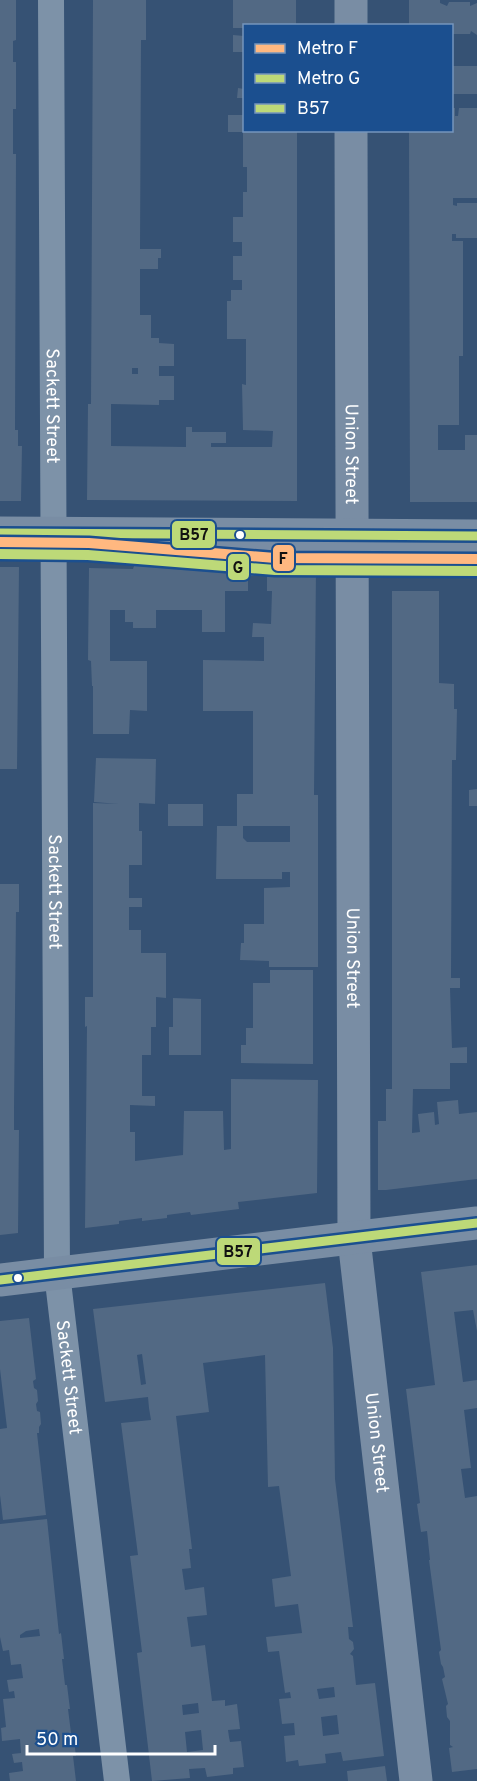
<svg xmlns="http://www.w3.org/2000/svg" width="477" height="1781" font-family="Overpass,sans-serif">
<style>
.building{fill:#526984;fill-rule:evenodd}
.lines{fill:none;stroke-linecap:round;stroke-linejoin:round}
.street{stroke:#7d92a8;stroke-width:26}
.secondary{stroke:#798da4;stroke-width:33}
.bus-1-casing{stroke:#1b4f8f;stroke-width:14}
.bus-1{stroke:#bdd978;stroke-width:9}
.metro-1-casing{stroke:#1b4f8f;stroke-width:15}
.metro-2-casing{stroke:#1b4f8f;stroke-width:15}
.metro-1{stroke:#ffb880;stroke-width:10}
.metro-2{stroke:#bdd978;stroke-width:10}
.bus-dot{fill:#fff;stroke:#1b4f8f;stroke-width:2}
.labels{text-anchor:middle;stroke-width:4.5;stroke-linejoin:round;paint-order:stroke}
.street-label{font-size:18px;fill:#fff;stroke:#1b4f8f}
.line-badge{stroke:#1b4f8f;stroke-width:2}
.pale-badge-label{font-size:16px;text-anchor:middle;font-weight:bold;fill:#111}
</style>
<rect width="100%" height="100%" fill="#365274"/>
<path class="building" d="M 0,0 L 16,0 L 16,40 L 13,41 L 13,62 L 16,62 L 16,109 L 13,109 L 13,154 L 16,154 L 15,430 L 18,430 L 18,446 L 22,446 L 21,501 L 0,501 Z
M 93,0 L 146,0 L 146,40 L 141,40 L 140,249 L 161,249 L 161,258 L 158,258 L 158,269 L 140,269 L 140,315 L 151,315 L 151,338 L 159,338 L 159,343 L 174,344 L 174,366 L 159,366 L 159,376 L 174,376 L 174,400 L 159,400 L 159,405 L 111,404 L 111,446 L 186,447 L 186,427 L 192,427 L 192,432 L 226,432 L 226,443 L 211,443 L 211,447 L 272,447 L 273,431 L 243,430 L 242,384 L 246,385 L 246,339 L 227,339 L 227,301 L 231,301 L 231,290 L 242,290 L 242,280 L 233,280 L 233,256 L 242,256 L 242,242 L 233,242 L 233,217 L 243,217 L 243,192 L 247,192 L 247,167 L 243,167 L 243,132 L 228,132 L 228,115 L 244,115 L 244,130 L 297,130 L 297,501 L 87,500 L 88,404 L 91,404 ZM 132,368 L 138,368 L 138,374 L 132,374 Z
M 233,0 L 296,0 L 296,26 L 244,26 L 244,28 L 233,28 Z
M 409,0 L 440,0 L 440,3 L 447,6 L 449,2 L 470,2 L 470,6 L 477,3 L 477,35 L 471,31 L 470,34 L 452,34 L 452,26 L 409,26 Z
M 233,35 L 244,36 L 244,52 L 233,52 Z
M 452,66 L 477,66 L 477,94 L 452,94 Z
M 238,88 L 244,89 L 244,98 L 237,98 Z
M 452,108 L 455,108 L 455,116 L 458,116 L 459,108 L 477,108 L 477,198 L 453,198 L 453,205 L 457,206 L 457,203 L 477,203 L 477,238 L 456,238 L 456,234 L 452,234 L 452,241 L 463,241 L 463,356 L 459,356 L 459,425 L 438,425 L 438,450 L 465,450 L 465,435 L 477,435 L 477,502 L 410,502 L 409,130 L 452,130 Z
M 134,566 L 316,567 L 314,795 L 318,795 L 318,967 L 269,967 L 269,961 L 240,960 L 241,943 L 244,943 L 244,924 L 264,924 L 264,888 L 290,887 L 290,872 L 282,872 L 282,879 L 216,879 L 217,826 L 237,826 L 237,794 L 253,794 L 253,711 L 203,711 L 203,660 L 264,661 L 264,637 L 252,637 L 253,623 L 271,624 L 272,591 L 267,591 L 267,576 L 248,576 L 248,591 L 225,591 L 225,632 L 202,632 L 202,610 L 156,610 L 156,628 L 133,628 L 133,622 L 125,622 L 125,610 L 110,610 L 110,661 L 147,661 L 147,711 L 130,710 L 129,734 L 93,734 L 93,686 L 92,686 L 91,661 L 88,660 L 89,568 L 133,569 ZM 243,826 L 290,826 L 290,842 L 247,842 L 243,838 Z
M 0,567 L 19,567 L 17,769 L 0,769 Z
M 392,591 L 439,591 L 439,683 L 454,684 L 454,709 L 457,709 L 456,760 L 452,760 L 451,978 L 460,978 L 460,988 L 450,988 L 452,1048 L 467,1047 L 467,1063 L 450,1063 L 450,1089 L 413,1089 L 412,1133 L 420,1132 L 418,1114 L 434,1112 L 435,1125 L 439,1124 L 437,1102 L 458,1100 L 459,1114 L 477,1112 L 477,1179 L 386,1190 L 378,1190 L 378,1121 L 386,1121 L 386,1089 L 392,1089 Z
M 96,758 L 156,759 L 155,804 L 139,803 L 139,831 L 142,831 L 142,865 L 129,865 L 129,898 L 142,898 L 142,907 L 129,907 L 129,930 L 141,930 L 141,953 L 166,953 L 166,998 L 156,997 L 156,1027 L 151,1027 L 151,1055 L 142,1055 L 142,1096 L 155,1096 L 155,1106 L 130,1105 L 130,1132 L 135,1132 L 135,1161 L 183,1155 L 184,1111 L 223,1111 L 224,1150 L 231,1149 L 231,1079 L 318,1080 L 317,1193 L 238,1202 L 239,1209 L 191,1215 L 190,1212 L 167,1215 L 167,1218 L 142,1221 L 142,1218 L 119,1221 L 119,1224 L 85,1228 L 87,1026 L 85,1027 L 85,997 L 93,997 L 93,803 L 119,804 L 94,802 Z
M 477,789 L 477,806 L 469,806 L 469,790 Z
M 168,804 L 203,804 L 203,826 L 168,826 Z
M 0,884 L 19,884 L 19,912 L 16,912 L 14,1108 L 14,1130 L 19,1130 L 18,1233 L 0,1235 Z
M 270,970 L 313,970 L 313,1064 L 241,1063 L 241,1045 L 246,1045 L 246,1028 L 253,1028 L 253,983 L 270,983 Z
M 173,998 L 201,999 L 201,1055 L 169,1055 L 169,1027 L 173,1027 Z
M 477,1265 L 477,1331 L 473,1310 L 454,1312 L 463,1382 L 477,1380 L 477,1408 L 464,1410 L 471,1468 L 461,1469 L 465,1498 L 477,1496 L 477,1769 L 452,1772 L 449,1748 L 453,1747 L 450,1745 L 450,1721 L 447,1717 L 446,1706 L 448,1704 L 442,1679 L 445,1677 L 443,1667 L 441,1664 L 439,1652 L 441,1650 L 429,1560 L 430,1560 L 427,1531 L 421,1532 L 417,1504 L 420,1503 L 406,1389 L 435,1385 L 421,1272 Z
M 325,1283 L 333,1348 L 335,1479 L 353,1627 L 348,1627 L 349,1639 L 353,1642 L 354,1649 L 350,1654 L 353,1656 L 356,1685 L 375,1683 L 384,1756 L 343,1761 L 341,1752 L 325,1754 L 326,1763 L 299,1766 L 298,1760 L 286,1762 L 284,1736 L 295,1735 L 294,1723 L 282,1724 L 279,1699 L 291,1698 L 290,1692 L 285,1693 L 279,1651 L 268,1652 L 266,1637 L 302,1633 L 298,1604 L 275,1607 L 272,1579 L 291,1576 L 279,1486 L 268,1487 L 265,1355 L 203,1363 L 209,1412 L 176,1416 L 192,1549 L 189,1549 L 191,1568 L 182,1569 L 185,1590 L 204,1587 L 207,1615 L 187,1617 L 191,1647 L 205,1645 L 212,1701 L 225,1700 L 225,1706 L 237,1704 L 240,1729 L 228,1730 L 229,1737 L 230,1742 L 241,1741 L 244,1767 L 233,1768 L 233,1774 L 207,1777 L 205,1768 L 189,1769 L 190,1778 L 152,1781 L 137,1653 L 142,1652 L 130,1556 L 138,1555 L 121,1423 L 151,1420 L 149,1408 L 148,1397 L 105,1402 L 93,1309 ZM 142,1354 L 146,1384 L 141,1385 L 137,1355 ZM 334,1687 L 335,1697 L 319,1699 L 317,1689 ZM 198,1703 L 199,1713 L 183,1715 L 182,1705 ZM 337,1715 L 339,1734 L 323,1736 L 321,1717 ZM 201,1730 L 203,1750 L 187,1752 L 185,1732 Z
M 29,1318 L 36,1379 L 33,1381 L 34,1388 L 37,1390 L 38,1401 L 36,1404 L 37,1411 L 40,1412 L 41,1424 L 39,1427 L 39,1433 L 37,1433 L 46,1515 L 3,1520 L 0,1495 L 0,1429 L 7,1428 L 0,1369 L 0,1321 Z
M 47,1519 L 59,1634 L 61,1633 L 64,1659 L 62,1659 L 65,1685 L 67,1685 L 70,1709 L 68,1709 L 71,1733 L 73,1733 L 76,1756 L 73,1756 L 76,1781 L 10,1781 L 9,1773 L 23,1771 L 22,1762 L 14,1763 L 12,1754 L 21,1753 L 20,1739 L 2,1741 L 1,1728 L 6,1727 L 3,1699 L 15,1698 L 14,1691 L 9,1692 L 7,1680 L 23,1678 L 21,1664 L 11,1665 L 9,1650 L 3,1651 L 0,1637 L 0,1524 ZM 39,1629 L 40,1636 L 20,1638 L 20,1635 L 26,1631 Z
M 385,1766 L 387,1781 L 348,1781 L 347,1771 Z"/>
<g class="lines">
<path class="street" id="s1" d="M 51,0 L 57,1273 L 117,1781"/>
<g class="secondary">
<path d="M 351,0 L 351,26"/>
<path id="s2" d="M 351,130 L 354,1239 L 416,1781"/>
<path d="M 0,533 L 477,536"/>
<path d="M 0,1280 L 477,1223"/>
</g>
<defs>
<path id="bus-1" d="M 0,533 L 477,536
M 0,1280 L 477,1223"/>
</defs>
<use href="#bus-1" class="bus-1-casing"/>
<use href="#bus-1" class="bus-1"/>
<defs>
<path id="metro-1" d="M 0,542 L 89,543 L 275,558 L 477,559"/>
<path id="metro-2" d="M 0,554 L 88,555 L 275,570 L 477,571"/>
</defs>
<use href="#metro-1" class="metro-1-casing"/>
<use href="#metro-2" class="metro-2-casing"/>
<use href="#metro-1" class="metro-1"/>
<use href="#metro-2" class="metro-2"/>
</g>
<g class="bus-dot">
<circle cx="240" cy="535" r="5"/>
<circle cx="18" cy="1278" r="5"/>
</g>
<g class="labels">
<g class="street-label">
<text dy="6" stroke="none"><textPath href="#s1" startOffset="406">Sackett Street</textPath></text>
<text dy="6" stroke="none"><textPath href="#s2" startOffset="324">Union Street</textPath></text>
<text dy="6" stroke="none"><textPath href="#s1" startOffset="892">Sackett Street</textPath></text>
<text dy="6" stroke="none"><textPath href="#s2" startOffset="828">Union Street</textPath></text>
<text dy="6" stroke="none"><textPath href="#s1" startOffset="1378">Sackett Street</textPath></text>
<text dy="6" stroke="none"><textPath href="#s2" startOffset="1314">Union Street</textPath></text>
</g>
</g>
<g class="line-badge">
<rect x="171" y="520" width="45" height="29" rx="6" fill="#bdd978"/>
<rect x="272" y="544" width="23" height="28" rx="6" fill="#ffb880"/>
<rect x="227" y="553" width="23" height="28" rx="6" fill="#bdd978"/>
<rect x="216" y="1237" width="45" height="29" rx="6" fill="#bdd978"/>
</g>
<g class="pale-badge-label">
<text x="194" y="540">B57</text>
<text x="283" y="564">F</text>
<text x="238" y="573">G</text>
<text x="238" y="1257">B57</text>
</g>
<rect x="243" y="24" width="210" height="108" fill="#1b4f8f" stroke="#7695bc" stroke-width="1.5"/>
<rect x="255" y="44" width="30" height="9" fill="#ffb880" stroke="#7695bc" stroke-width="1.5"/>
<text x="297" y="54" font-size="18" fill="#ffffff">Metro F</text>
<rect x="255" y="74" width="30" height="9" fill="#bdd978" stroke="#7695bc" stroke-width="1.5"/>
<text x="297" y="84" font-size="18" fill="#ffffff">Metro G</text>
<rect x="255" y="104" width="30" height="9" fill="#bdd978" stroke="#7695bc" stroke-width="1.5"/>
<text x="297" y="114" font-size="18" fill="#ffffff">B57</text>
<path d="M27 1745v9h188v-9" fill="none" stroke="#ffffff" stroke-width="3"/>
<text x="36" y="1745" font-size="18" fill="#ffffff" stroke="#1b4f8f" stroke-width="4.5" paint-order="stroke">50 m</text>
</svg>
